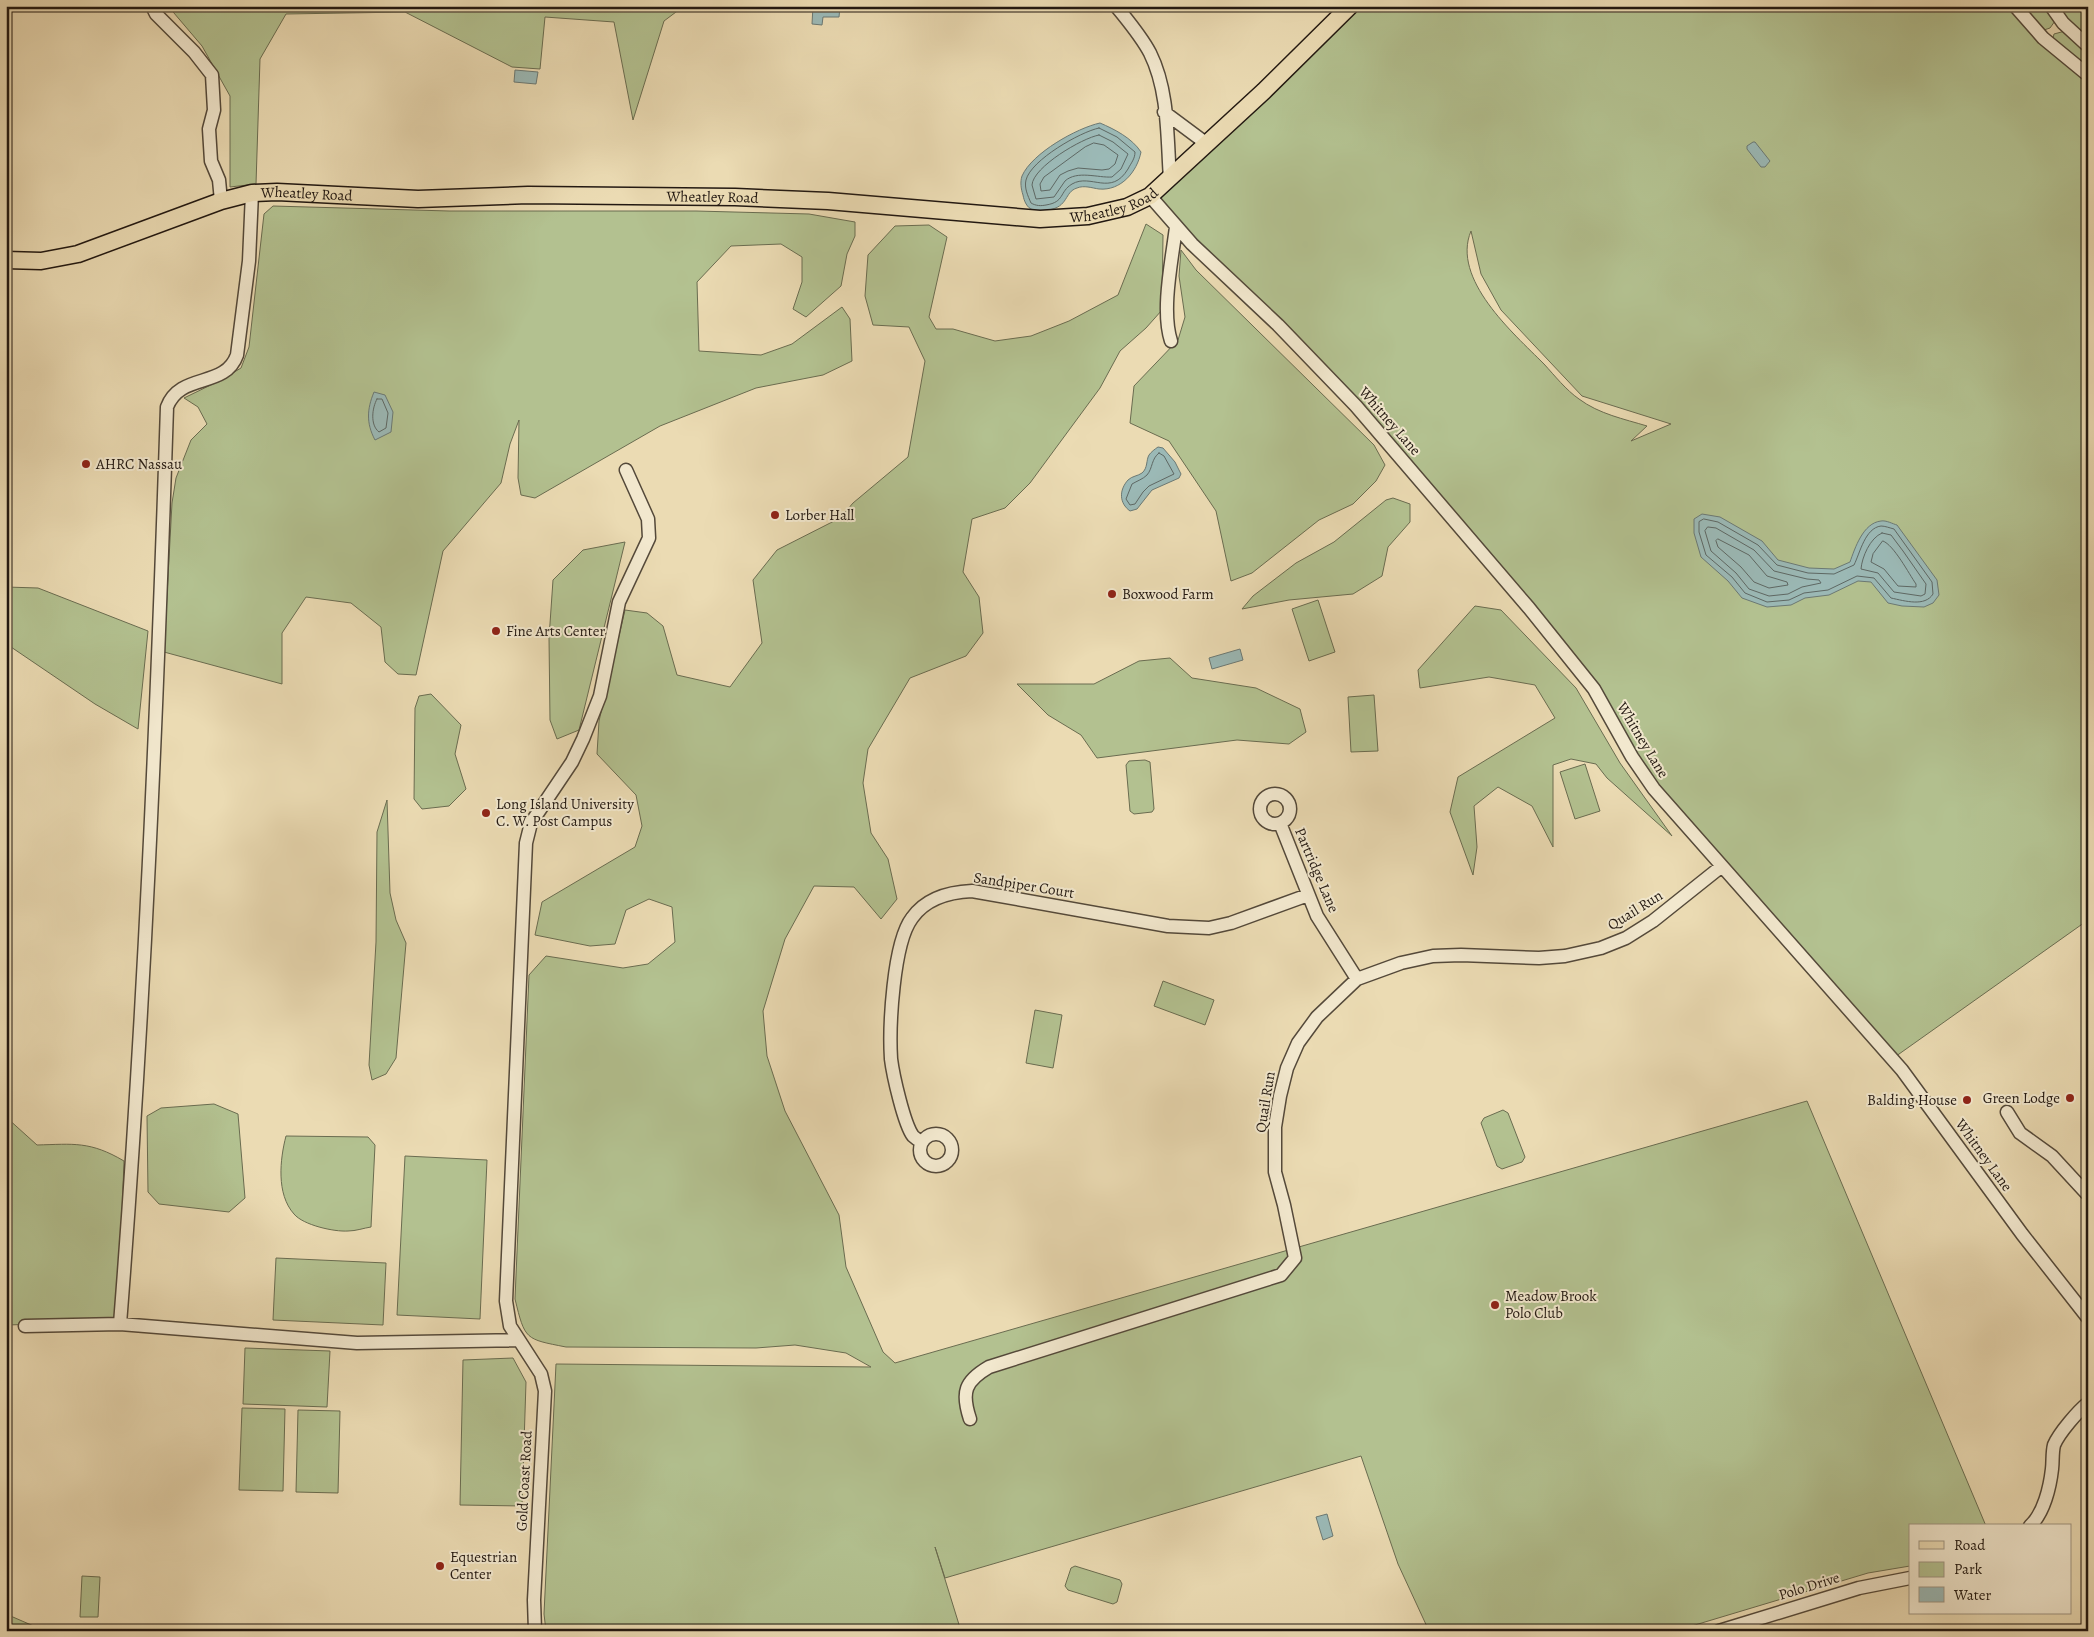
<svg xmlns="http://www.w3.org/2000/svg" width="2094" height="1637" font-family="Alegreya,serif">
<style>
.green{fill:#b3c190;stroke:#6a6c50;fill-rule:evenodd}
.water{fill:#9bb9b6;stroke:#6b7974}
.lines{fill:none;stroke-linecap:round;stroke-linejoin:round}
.shore{stroke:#5e6864;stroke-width:1}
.minor-casing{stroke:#54493a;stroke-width:15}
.major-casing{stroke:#221811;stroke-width:19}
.minor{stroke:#f2e8ce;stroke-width:12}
.major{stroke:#ebdbb3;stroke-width:16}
.poi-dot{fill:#8f2418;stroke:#f2e8ce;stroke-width:2}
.labels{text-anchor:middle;stroke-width:4;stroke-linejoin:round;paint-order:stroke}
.street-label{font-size:15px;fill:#221811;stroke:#f2e8ce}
.poi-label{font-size:15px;fill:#221811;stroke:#f2e8ce;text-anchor:start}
</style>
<rect width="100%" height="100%" fill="#ebdbb3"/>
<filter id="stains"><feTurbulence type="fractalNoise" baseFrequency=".004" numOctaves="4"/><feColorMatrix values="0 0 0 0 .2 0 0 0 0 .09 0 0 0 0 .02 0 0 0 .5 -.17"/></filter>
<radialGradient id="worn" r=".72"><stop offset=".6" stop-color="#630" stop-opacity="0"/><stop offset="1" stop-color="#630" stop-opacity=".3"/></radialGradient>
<path class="green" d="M 168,6 L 236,6 L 237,9 L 262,6 L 684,6 L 664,21 L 633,120 L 614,22 L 545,17 L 540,69 L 512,67 L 405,12 L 286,14 L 260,59 L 256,184 L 230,187 L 230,96 L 202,46 Z
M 1350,6 L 2011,6 L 2088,80 L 2088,920 L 1892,1059 L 1654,789 L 1594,689 L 1356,406 L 1150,196 ZM 1471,231 L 1481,274 L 1501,310 L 1582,396 L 1671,424 L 1631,441 L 1647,426 C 1624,419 1599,414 1579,399 C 1566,390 1555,376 1544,364 C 1513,333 1451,279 1471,231 Z
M 2018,6 L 2048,6 L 2055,21 L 2050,28 L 2044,30 Z
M 2055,6 L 2088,6 L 2088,39 Z
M 2065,31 L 2088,49 L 2088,71 L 2052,42 L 2054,34 Z
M 273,206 L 449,211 L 696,211 L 809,214 L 855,222 L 855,236 L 847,254 L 841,286 L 806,317 L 793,309 L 802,282 L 802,257 L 781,244 L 731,246 L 697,282 L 699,351 L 761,355 L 792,344 L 842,307 L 850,319 L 852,361 L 823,375 L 756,388 L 660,426 L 535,498 L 521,495 L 518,478 L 519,420 L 510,444 L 501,483 L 443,551 L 416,675 L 398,674 L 385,662 L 381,627 L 351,603 L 306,597 L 282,633 L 282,684 L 164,652 L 172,503 L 176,478 L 191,440 L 207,424 L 198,407 L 184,398 L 221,380 L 241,368 L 249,347 L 264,214 Z
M 1146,224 L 1163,235 L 1162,310 L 1146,328 L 1120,351 L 1100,388 L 1030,483 L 1005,508 L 972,519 L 963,572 L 979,597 L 983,633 L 966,656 L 910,678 L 868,749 L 863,783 L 871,833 L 888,859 L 897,899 L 881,919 L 854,887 L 814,886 L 785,939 L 763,1011 L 767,1056 L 785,1111 L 839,1215 L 846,1267 L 883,1352 L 895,1363 L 1807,1101 L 1986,1526 L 1910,1526 L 1910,1566 L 1868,1573 L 1675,1631 L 1429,1631 L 1398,1564 L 1361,1456 L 945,1578 L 935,1547 L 961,1631 L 546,1631 L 544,1614 L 556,1364 L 871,1367 L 846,1353 L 795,1345 L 756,1348 L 566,1347 C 525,1339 525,1340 515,1299 L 529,975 L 546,956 L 623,968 L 648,964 L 675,942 L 672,907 L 649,899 L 626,910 L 615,944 L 590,946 L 535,935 L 542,902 L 635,847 L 642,826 L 636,795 L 597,754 L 599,721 L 625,610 L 647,613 L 663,626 L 677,675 L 730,687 L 762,643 L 753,580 L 777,550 L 840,518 L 853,503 L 908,457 L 925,361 L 909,327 L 873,325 L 865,296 L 868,255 L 895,226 L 929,225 L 947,237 L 929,317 L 936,329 L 953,329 L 995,341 L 1031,336 L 1069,321 L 1118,295 Z
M 1181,250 L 1196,270 L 1374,445 L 1385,465 L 1376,481 L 1353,504 L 1319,520 L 1252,573 L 1231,581 L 1216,511 L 1169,441 L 1130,423 L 1134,386 L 1178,340 L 1185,317 L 1179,276 Z
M 1393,498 L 1410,504 L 1410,522 L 1388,547 L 1382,576 L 1353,594 L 1289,600 L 1242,609 L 1253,596 L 1296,563 L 1334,542 L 1386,500 Z
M 625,542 L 579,730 L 557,739 L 550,720 L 549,638 L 553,580 L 583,550 Z
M 6,587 L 38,588 L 148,631 L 138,729 L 95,704 L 11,647 L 6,646 Z
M 1318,600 L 1335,652 L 1309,661 L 1292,609 Z
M 1475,606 L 1501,610 L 1576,688 L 1620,763 L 1672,836 L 1607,778 L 1596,764 L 1571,759 L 1553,765 L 1553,847 L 1532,806 L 1498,787 L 1474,806 L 1477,847 L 1473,875 L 1450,812 L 1458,777 L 1555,718 L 1535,685 L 1489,677 L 1420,688 L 1418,670 Z
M 1170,658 L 1192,678 L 1256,688 L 1300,709 L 1306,732 L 1289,744 L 1237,740 L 1097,758 L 1081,735 L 1048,715 L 1017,684 L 1094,684 L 1139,661 Z
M 431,694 L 461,725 L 455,754 L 466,789 L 449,806 L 422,809 L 414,799 L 415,708 L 419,696 Z
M 1374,695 L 1378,751 L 1351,752 L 1348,697 Z
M 1145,760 L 1150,762 L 1154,809 L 1152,812 L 1134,814 L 1130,811 L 1126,765 L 1129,761 Z
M 1585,764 L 1600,811 L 1575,819 L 1560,772 Z
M 387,800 L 390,893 L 396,920 L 406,943 L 396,1058 L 386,1074 L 372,1080 L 369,1065 L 376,942 L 377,832 Z
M 1163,981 L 1214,1000 L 1205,1025 L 1154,1006 Z
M 1035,1010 L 1062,1015 L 1053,1068 L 1026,1063 Z
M 214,1104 L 238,1114 L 245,1198 L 229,1212 L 159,1204 L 148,1192 L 147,1116 L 161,1108 Z
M 1503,1110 L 1508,1113 L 1525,1157 L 1522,1162 L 1502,1169 L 1497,1166 L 1481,1123 L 1484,1118 Z
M 6,1117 L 37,1145 C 74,1144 90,1141 124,1161 L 118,1322 L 6,1325 Z
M 286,1136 L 368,1137 L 375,1145 L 371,1227 C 364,1228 356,1231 348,1231 C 334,1232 303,1225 294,1214 C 276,1194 280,1159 286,1136 Z
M 405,1156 L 487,1160 L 480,1319 L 397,1315 Z
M 276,1258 L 386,1263 L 383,1325 L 273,1320 Z
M 245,1348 L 330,1351 L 327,1407 L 243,1404 Z
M 513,1358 L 526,1382 L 522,1506 L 460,1505 L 463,1360 Z
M 242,1408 L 285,1409 L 283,1491 L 239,1490 Z
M 298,1410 L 340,1411 L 338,1493 L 296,1492 Z
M 1075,1566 L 1120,1580 L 1122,1584 L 1117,1602 L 1113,1604 L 1068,1590 L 1065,1586 L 1071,1568 Z
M 82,1576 L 100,1577 L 98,1617 L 80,1617 Z
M 6,1614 L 45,1631 L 6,1631 Z"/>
<path class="water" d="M 813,6 L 840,7 L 839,17 L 823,17 L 822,25 L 812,24 Z
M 515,70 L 538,72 L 536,84 L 514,82 Z
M 1100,123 C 1114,129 1132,138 1141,152 C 1137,172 1121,191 1099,189 C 1092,188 1084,185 1077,188 C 1064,192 1069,207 1048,210 C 1044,210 1037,212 1033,210 C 1027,208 1024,201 1023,195 C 1021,189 1020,182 1022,176 C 1032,153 1077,128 1100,123 Z
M 1753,142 L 1755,142 L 1770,161 L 1765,167 L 1761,167 L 1747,149 L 1747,146 Z
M 374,392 L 385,395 L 393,412 L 391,432 L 375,440 C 366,423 367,409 374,392 Z
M 1158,447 L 1163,448 L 1175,462 L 1181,474 L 1179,478 L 1152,490 L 1137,509 L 1130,511 C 1119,503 1119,490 1128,480 C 1132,476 1138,476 1142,473 C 1148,468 1146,460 1149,455 C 1151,452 1155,449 1158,447 Z
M 1702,514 L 1720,517 L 1762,541 L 1778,560 L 1809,568 L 1834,569 L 1850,562 C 1855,548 1863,523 1881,521 C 1886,520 1893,524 1897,525 L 1937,580 L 1939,595 L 1933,603 L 1924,607 L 1902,606 L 1888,603 L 1871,582 L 1858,581 L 1829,595 L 1805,598 L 1791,605 L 1767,607 L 1742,598 L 1728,581 L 1701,557 L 1694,533 L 1694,519 Z
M 1240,649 L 1243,660 L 1212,669 L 1209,658 Z
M 1327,1514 L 1333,1536 L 1323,1540 L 1316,1517 Z"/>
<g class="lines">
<path class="shore" d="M 1099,128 L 1117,137 L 1135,152 C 1135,159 1131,163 1128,169 C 1111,197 1091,173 1072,184 C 1059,192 1065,202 1046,205 C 1041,206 1036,206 1031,203 C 1028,196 1024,188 1026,180 C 1031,160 1080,132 1099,128 Z
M 1099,135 L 1113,142 L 1128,154 L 1121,169 L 1112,177 C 1098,178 1077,170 1065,181 C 1061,186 1058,192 1054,197 L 1036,199 L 1032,185 C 1033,167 1082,138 1099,135 Z
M 1094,143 L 1104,145 L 1118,155 L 1115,164 L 1109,169 L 1102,170 L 1078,168 L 1068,171 L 1060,175 L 1050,190 L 1041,191 L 1040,184 L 1044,177 L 1085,147 Z
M 377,399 L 382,399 L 388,413 L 386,428 L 379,432 C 370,425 372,408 377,399 Z
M 1159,453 L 1164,456 L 1174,474 L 1149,486 L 1143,492 L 1135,504 L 1130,505 L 1126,499 L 1132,484 C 1137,481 1143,479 1147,475 C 1153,468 1151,459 1159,453 Z
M 1704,519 L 1718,522 L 1758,545 L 1777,565 L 1808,573 L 1834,574 L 1854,565 C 1860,553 1865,528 1881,526 C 1885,526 1890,528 1894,529 L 1932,582 L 1933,594 C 1925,607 1905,601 1891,598 L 1874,578 L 1857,576 L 1828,590 L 1804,593 L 1789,600 L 1767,602 L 1745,593 L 1732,577 L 1706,555 L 1699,532 L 1699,522 Z
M 1708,527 L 1716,528 L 1754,550 L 1774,571 L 1807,579 L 1819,580 L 1821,583 L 1802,587 L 1788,594 L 1769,596 L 1749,589 L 1736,573 L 1711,551 L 1705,531 Z
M 1882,533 L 1891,535 L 1903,551 L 1926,584 L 1925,594 L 1921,596 L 1894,592 L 1878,573 L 1861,569 C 1862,557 1870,538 1882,533 Z
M 1718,539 L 1749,555 L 1767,576 L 1787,582 L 1788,585 L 1769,588 L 1754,582 L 1741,567 L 1718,547 L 1716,541 Z
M 1883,541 C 1894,545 1909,574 1916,584 L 1916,587 L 1898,586 L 1884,569 L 1871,562 L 1873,554 Z"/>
<defs>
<path id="minor" d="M 152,6 L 156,14 L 194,52 L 212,75 L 214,110 L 209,129 L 211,161 L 219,180 L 221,201
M 1116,6 C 1128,21 1141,36 1150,53 C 1169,91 1167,138 1170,179
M 2015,6 L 2043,38 L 2088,75
M 2051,6 L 2063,23 L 2088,46
M 1164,112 L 1207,144
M 1150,196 L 1192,244 L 1278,325 L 1356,406 L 1529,608 L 1594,689 L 1632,757 L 1654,789 L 1902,1070 L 2022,1234 L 2088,1318
M 1171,341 C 1161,310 1172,260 1176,227
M1260 809a15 15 0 1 1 30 0a15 15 0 1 1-30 0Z
M 1280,823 L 1317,916 L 1357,979
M 2007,1112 L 2020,1133 L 2052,1156 L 2088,1195
M920 1150a16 16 0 1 1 32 0a16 16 0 1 1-32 0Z
M 922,1142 C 920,1141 915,1138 913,1136 C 904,1124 893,1075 891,1059 C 889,1027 893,943 912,918 C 926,898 949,892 972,891 L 1168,926 L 1209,928 L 1231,923 L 1308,895
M 120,1324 C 144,1019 157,713 167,407 C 180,372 225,389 237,355 L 249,261 L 252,193
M 25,1326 L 120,1324 L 357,1343 L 518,1340
M 970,1419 C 961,1392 965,1381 989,1367 L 1281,1275 L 1295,1258 L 1284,1205 L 1275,1172 L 1275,1127 L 1280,1096 L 1287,1068 L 1298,1043 L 1317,1017 L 1357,979 L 1401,963 L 1433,956 L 1461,955 L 1539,958 L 1565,956 L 1601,948 L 1626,938 L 1653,921 L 1722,866
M 2030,1526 C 2044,1513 2050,1487 2052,1469 C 2053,1461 2052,1453 2054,1445 C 2059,1433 2078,1411 2088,1403
M 535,1631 L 534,1600 L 545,1391 L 541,1374 L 510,1326 L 506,1301 L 526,843 L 531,823 L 572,762 L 583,739 L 600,696 L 619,602 L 649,538 L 648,519 L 626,470
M 1719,1631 L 1859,1588 L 1910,1578"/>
<g id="major">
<path id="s1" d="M 6,260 L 41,261 L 78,254 L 221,201 L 252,193 L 277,192 L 418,199 L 528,195 L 735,197 L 828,201 L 1040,219 L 1088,216 L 1127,207 L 1150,196 L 1264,91 L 1350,6"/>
</g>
</defs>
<use href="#minor" class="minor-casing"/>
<use href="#major" class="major-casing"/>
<use href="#minor" class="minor"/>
<use href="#major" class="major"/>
</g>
<g class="poi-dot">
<circle cx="86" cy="464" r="5"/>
<circle cx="775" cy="515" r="5"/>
<circle cx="1112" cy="594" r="5"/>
<circle cx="496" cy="631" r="5"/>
<circle cx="486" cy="813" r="5"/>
<circle cx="2070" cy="1098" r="5"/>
<circle cx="1967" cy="1100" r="5"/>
<circle cx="1495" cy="1305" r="5"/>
<circle cx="440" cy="1566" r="5"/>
</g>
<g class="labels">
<g class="street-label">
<text dy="5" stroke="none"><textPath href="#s1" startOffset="312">Wheatley Road</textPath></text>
<text dy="5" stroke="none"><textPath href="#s1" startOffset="718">Wheatley Road</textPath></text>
<text dy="5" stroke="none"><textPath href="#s1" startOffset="1122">Wheatley Road</textPath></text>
<text transform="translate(1390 421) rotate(49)" y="5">Whitney Lane</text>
<text transform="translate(1643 740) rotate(59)" y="5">Whitney Lane</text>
<text transform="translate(1317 870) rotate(67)" y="5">Partridge Lane</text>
<text transform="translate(1024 885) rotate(9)" y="5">Sandpiper Court</text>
<text transform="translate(1635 910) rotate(-32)" y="5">Quail Run</text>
<text transform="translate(1265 1102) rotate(-81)" y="5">Quail Run</text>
<text transform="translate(1984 1155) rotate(54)" y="5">Whitney Lane</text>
<text transform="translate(524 1481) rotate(-87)" y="5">Gold Coast Road</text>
<text transform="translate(1809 1586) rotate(-17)" y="5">Polo Drive</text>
</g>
<g class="poi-label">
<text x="96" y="469">AHRC Nassau</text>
<text x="785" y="520">Lorber Hall</text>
<text x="1122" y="599">Boxwood Farm</text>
<text x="506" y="636">Fine Arts Center</text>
<text x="496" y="809">Long Island University<tspan x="496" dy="17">C. W. Post Campus</tspan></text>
<text x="2060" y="1103" text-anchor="end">Green Lodge</text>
<text x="1957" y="1105" text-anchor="end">Balding House</text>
<text x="1505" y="1301">Meadow Brook<tspan x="1505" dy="17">Polo Club</tspan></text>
<text x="450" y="1562">Equestrian<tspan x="450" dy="17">Center</tspan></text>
</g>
</g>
<rect width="2094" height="1637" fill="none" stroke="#ebdbb3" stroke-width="25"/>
<rect x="8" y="8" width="2079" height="1622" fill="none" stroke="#221811" stroke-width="2.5"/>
<rect x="12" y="12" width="2069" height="1612" fill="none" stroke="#221811"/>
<rect x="1909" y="1524" width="162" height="90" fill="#f2e8ce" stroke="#9f9582"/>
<rect x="1919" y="1541" width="25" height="8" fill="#ebdbb3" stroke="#9f9582"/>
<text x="1954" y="1550" font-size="15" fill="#221811">Road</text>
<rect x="1919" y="1562" width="25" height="15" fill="#b3c190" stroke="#9f9582"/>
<text x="1954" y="1574" font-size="15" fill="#221811">Park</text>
<rect x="1919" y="1587" width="25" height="15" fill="#9bb9b6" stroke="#9f9582"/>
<text x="1954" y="1600" font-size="15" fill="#221811">Water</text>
<rect width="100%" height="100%" filter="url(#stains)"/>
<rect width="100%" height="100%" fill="url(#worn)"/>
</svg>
